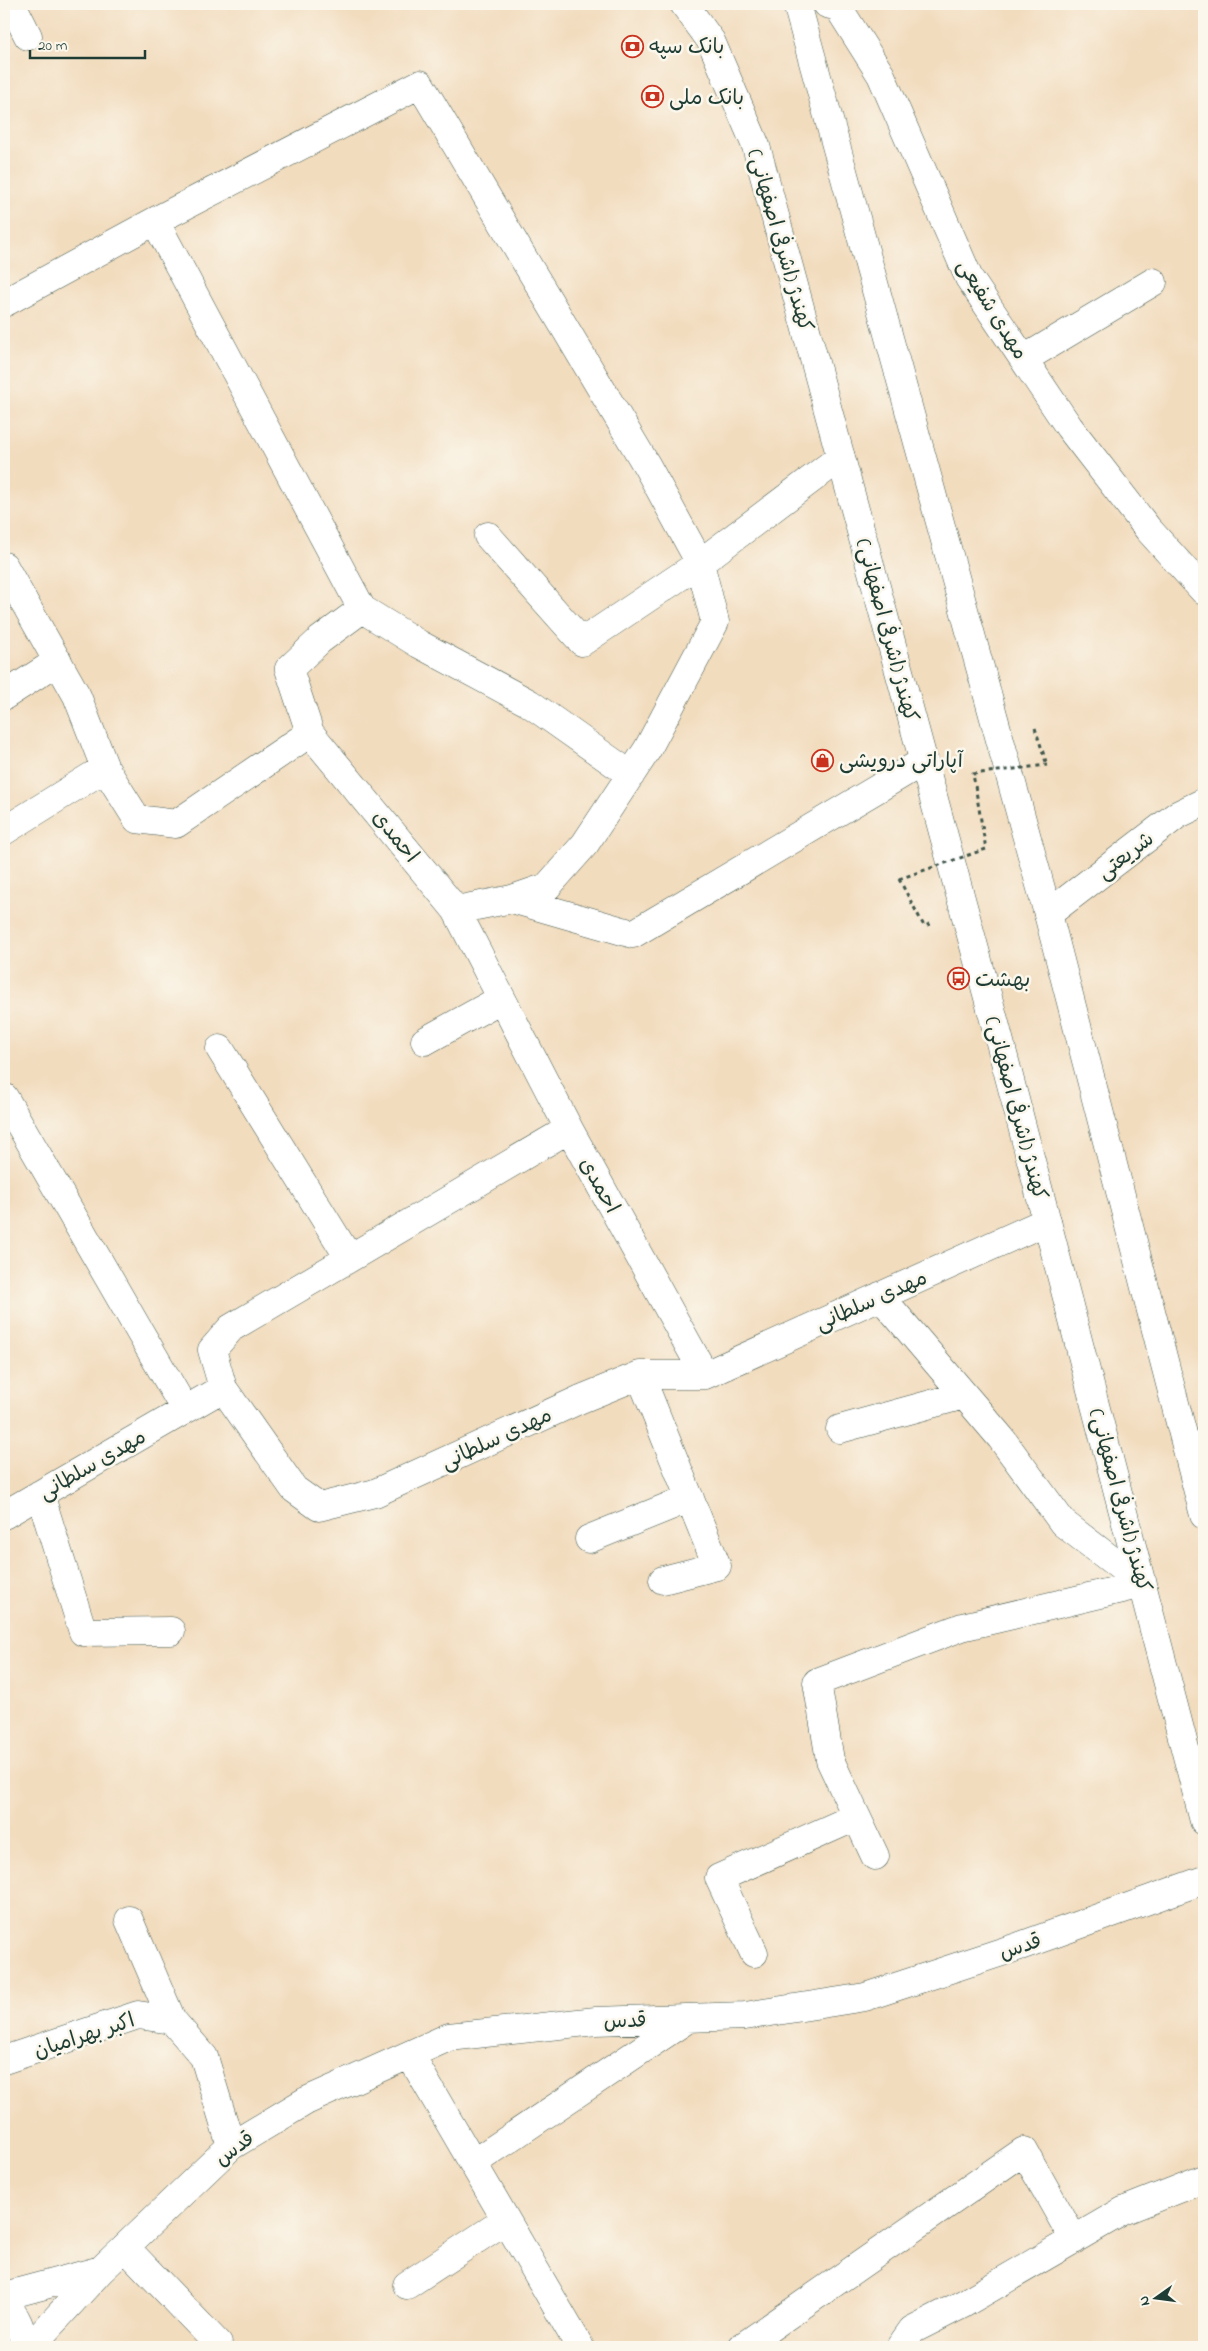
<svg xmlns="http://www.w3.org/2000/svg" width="1208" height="2351" font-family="'Indie Flower','Playpen Sans Arabic',sans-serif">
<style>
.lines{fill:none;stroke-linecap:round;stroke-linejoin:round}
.minor-casing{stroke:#3f5549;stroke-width:29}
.major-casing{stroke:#3f5549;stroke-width:29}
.path{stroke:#3f5549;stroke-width:3;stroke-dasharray:4 4;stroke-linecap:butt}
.minor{stroke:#fff;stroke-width:28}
.major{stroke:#fff;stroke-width:28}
.path-bridge{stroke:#3f5549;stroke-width:3;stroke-dasharray:4 4;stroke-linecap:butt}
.labels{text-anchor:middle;stroke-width:5;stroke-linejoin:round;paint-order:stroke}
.poi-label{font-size:21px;fill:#1f3d34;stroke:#fbf7ec;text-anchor:start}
.street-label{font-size:21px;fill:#1f3d34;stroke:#fbf7ec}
</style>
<rect width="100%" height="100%" fill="#fbf7ec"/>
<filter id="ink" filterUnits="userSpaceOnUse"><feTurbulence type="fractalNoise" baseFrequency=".02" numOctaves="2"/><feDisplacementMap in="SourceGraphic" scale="10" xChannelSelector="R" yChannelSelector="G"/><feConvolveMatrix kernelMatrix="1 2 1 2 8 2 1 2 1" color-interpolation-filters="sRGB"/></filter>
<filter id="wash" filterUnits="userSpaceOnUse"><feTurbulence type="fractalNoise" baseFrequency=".0096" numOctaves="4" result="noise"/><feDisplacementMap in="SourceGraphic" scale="20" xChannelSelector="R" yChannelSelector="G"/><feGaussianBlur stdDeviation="1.12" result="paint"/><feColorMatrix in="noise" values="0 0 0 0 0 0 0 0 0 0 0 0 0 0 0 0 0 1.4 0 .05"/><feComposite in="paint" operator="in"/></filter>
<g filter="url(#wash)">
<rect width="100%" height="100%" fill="#f2dcbe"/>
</g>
<g filter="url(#ink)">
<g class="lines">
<defs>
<path id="minor" d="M 12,4 L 28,36
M 827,4 L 838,7 L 881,75 L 969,278 L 1069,427 L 1148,529 L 1204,591
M 155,221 L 362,609 L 419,644 L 529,703 L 631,775
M 4,303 L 155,221 L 420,84 L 647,466 L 700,563 L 715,622 L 647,750 L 585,844 L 547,887 L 512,899 L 456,910
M 1024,359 L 1153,282
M 488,536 L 582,642 L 700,563 L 841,457
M 4,566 L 77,696 L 105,768 L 137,819 L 176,824 L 310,733 L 456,910 L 569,1129 L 705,1375
M 4,696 L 58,661
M 310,733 L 289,669 L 320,640 L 362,609
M 4,831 L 105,768
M 512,899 L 633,934 L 924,761
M 1048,914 L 1177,815 L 1204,802
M 425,1041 L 501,999
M 220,1049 L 349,1258
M 4,1097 L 185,1410
M 880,1296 L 1001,1438 L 1063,1523 L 1143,1584
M 640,1375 L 717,1566 L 663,1580
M 223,1388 L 212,1350 L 231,1328 L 569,1129
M 840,1429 L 964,1395
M 40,1494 L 83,1632 L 171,1631
M 4,1515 L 223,1388 L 294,1489 L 319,1507 L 375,1493 L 581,1399 L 640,1375 L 705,1375 L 1047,1221
M 589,1539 L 690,1498
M 875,1856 L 830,1760 L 817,1682 L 962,1627 L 1143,1584
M 129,1920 L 172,2020
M 754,1953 L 719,1878 L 856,1817
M 410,2055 L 580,2347
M 4,2060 L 138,2015 L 172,2020 L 204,2057 L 231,2146
M 473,2163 L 689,2018
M 125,2247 L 218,2344
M 101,2270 L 231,2146 L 306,2101 L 449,2037 L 596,2021 L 745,2016 L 865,1997 L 1020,1946 L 1204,1880
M 407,2285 L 506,2220
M 4,2296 L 101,2270 L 30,2347
M 4,2303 C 17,2316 22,2329 24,2347
M 742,2347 L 1024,2151 L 1074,2240
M 900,2347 L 912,2330 L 963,2304 L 1123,2211 L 1204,2179"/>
<path id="major" d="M 684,4 L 711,41 L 756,146 L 996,1027 L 1204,1821
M 797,4 L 1048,914 L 1204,1515"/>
</defs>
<use href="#minor" class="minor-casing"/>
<use href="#major" class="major-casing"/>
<path class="path" d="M 1035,728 L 1047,765
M 899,879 L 924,926 L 933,923"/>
<use href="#minor" class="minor"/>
<use href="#major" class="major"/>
<path class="path-bridge" d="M 899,879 L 986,849 L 973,774 L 1047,765"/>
</g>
</g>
<defs>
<symbol id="bank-ring" viewBox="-11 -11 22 22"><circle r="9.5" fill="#fbf7ec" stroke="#c8321e" stroke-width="1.5"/><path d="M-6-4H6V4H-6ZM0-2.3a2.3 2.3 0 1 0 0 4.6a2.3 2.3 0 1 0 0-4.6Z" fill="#c8321e"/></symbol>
<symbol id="shop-ring" viewBox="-11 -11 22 22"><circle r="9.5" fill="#fbf7ec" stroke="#c8321e" stroke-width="1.5"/><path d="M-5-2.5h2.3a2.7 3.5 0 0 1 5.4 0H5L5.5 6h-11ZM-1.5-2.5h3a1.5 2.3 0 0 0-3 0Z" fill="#c8321e"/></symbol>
<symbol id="bus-ring" viewBox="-11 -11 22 22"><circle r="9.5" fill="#fbf7ec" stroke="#c8321e" stroke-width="1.5"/><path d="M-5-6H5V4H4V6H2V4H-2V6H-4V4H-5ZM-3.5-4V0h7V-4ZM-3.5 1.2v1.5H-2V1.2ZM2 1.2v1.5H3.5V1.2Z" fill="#c8321e"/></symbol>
</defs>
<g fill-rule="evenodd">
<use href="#bank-ring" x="620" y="34" width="25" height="25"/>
<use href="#bank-ring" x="640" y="84" width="25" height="25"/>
<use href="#shop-ring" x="810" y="748" width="25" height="25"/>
<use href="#bus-ring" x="946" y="966" width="25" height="25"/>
</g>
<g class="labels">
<g class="poi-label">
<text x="649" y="53">بانک سپه</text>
<text x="669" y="104">بانک ملی</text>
<text x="839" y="767">آپاراتی درویشی</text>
<text x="975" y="986">بهشت</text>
</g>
<g class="street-label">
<text transform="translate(781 240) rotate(74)" y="7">کهندژ (اشرفی اصفهانی)</text>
<text transform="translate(993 309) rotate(58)" y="7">مهدی شفیعی</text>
<text transform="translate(888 630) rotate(75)" y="7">کهندژ (اشرفی اصفهانی)</text>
<text transform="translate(396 836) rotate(51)" y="7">احمدی</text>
<text transform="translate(1125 855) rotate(-37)" y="7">شریعتی</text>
<text transform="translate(1017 1108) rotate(75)" y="7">کهندژ (اشرفی اصفهانی)</text>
<text transform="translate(600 1185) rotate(61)" y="7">احمدی</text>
<text transform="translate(871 1300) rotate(-24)" y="7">مهدی سلطانی</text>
<text transform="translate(496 1438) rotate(-25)" y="7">مهدی سلطانی</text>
<text transform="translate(92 1464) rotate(-30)" y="7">مهدی سلطانی</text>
<text transform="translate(1121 1500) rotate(75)" y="7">کهندژ (اشرفی اصفهانی)</text>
<text transform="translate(1020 1946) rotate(-19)" y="7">قدس</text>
<text transform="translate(625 2020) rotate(-2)" y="7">قدس</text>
<text transform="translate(84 2035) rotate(-18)" y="7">اکبر بهرامیان</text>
<text transform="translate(234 2148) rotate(-37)" y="7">قدس</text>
</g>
</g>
<rect width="1208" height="2351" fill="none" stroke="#fbf7ec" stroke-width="20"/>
<g transform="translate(1156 2298) rotate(256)" stroke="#fbf7ec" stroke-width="4" paint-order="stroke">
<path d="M0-4L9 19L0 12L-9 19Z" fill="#1f3d34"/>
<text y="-8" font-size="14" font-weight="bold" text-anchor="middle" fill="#1f3d34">N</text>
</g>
<path d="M30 50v8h115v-8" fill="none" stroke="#1f3d34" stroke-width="2.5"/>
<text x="38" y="50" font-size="15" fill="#1f3d34" stroke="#fbf7ec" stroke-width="4" paint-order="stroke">20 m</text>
</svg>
